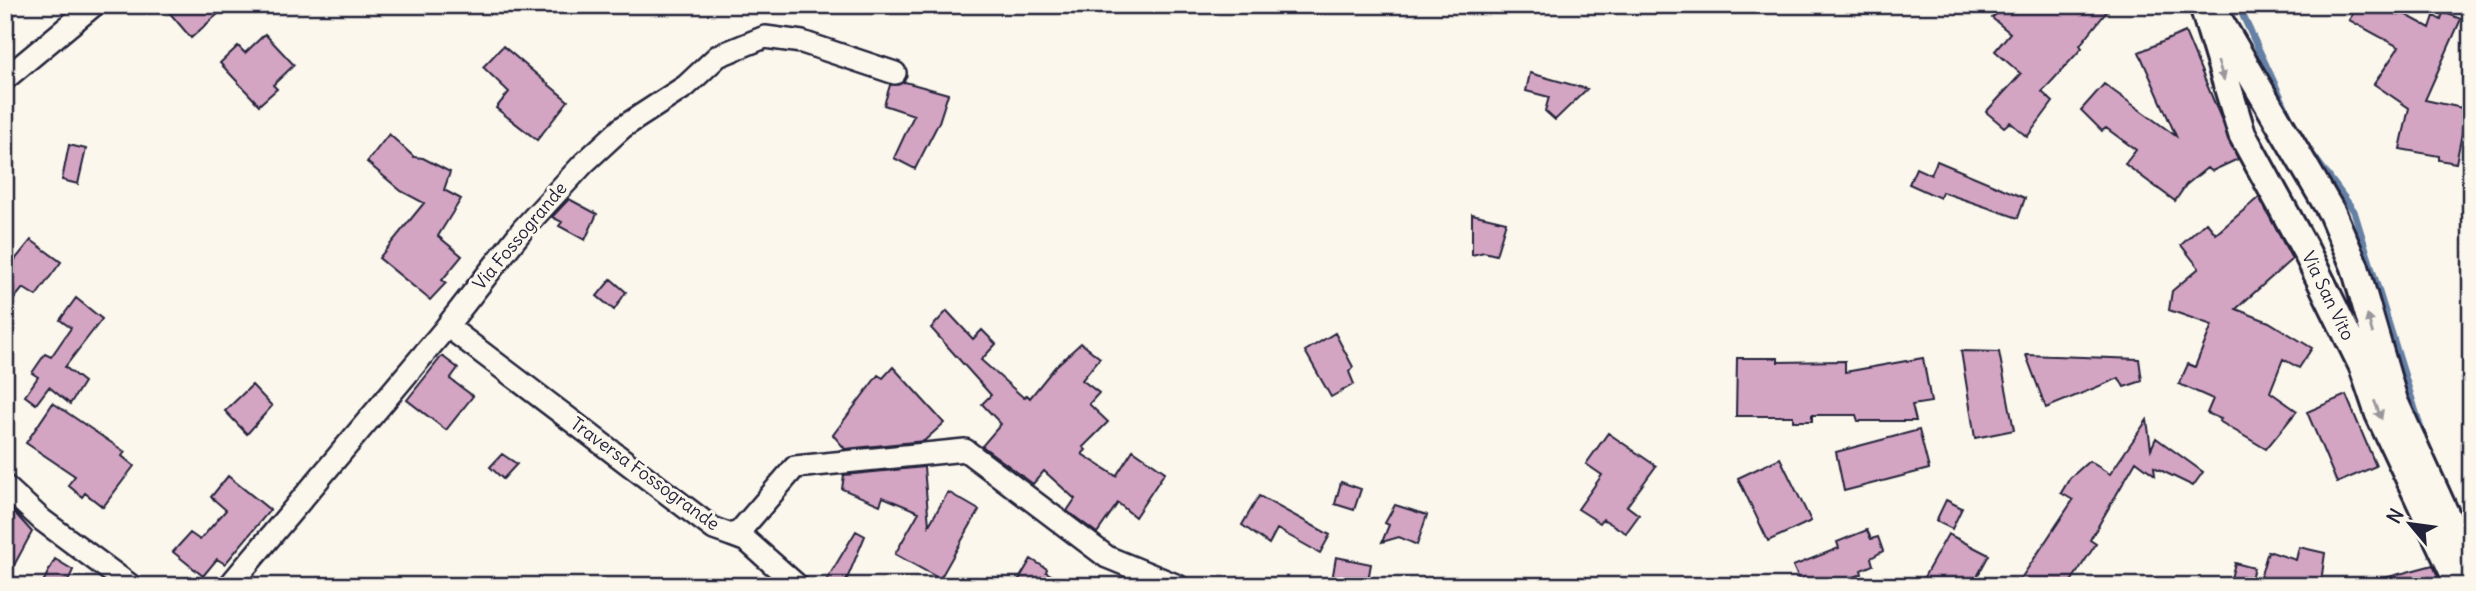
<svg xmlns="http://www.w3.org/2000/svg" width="2476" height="591" font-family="Delius,sans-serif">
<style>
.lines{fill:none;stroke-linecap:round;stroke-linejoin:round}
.stream{stroke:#6580a5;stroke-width:7}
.building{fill:#d4a4c3;stroke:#22223b;stroke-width:2}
.minor-casing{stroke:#22223b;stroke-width:26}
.tertiary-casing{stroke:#22223b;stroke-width:32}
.minor{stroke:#fbf7ec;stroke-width:21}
.tertiary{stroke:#fbf7ec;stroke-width:26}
.oneway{fill:#99979c}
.labels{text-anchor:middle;stroke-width:6;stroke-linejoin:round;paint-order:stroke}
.street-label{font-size:18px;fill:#22223b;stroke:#fbf7ec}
</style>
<rect width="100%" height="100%" fill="#fbf7ec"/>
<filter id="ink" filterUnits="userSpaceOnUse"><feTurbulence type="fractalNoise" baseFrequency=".0143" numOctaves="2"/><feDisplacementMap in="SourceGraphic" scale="14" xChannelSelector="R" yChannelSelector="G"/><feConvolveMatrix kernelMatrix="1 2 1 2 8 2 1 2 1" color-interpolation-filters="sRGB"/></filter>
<g filter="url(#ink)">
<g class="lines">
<path class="stream" d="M 2238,5 L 2291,119
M 2307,147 L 2354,211 L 2422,432"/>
</g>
<path class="building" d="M 163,5 L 228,5 L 191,38 Z
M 2005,5 L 2112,5 L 2080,45 L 2082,48 L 2042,92 L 2053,102 L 2027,137 L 2010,122 L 2004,127 L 1986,112 L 2021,74 L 1995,51 L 2010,33 L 1992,18 Z
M 2359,5 L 2388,5 L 2430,28 L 2434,16 L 2441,20 L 2443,12 L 2461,19 L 2425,100 L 2467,109 L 2456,163 L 2439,160 L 2439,156 L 2400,149 L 2409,108 L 2374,84 L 2399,47 L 2349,20 Z
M 2185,32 L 2238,159 L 2212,171 L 2207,168 L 2186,185 L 2175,201 L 2125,164 L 2136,150 L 2106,128 L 2102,131 L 2081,110 L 2104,84 L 2176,136 L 2139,52 Z
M 265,34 L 294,65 L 273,85 L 277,89 L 259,105 L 220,63 L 238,46 L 245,53 Z
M 503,46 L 568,101 L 537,140 L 496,108 L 509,92 L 483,67 Z
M 1530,73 L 1587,89 L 1555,120 L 1545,111 L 1549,97 L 1526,91 Z
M 905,82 L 948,94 L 939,122 L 915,169 L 894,158 L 914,115 L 884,105 L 890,85 Z
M 389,134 L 414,157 L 423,158 L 450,172 L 444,190 L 461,199 L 438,236 L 462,256 L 442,280 L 446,283 L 430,300 L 379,258 L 424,203 L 401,191 L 367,162 Z
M 69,145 L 86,149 L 78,184 L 62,180 Z
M 1937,161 L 2025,198 L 2018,218 L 1942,192 L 1940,198 L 1909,184 L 1916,168 L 1931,175 Z
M 2259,197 L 2292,259 L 2236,309 L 2269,322 L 2312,348 L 2299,368 L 2283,359 L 2270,392 L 2297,411 L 2266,449 L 2219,421 L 2221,419 L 2207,413 L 2213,399 L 2179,384 L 2188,364 L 2195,367 L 2212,325 L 2169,310 L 2172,291 L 2199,268 L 2181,245 L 2206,222 L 2216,234 Z
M 569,199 L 597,214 L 585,240 L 559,226 L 562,222 L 552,217 Z
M 1472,214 L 1506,222 L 1496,255 L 1484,252 L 1472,255 Z
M 31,240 L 61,262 L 36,296 L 23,288 L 5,310 L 5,272 Z
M 611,279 L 626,292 L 614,310 L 597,296 Z
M 76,298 L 102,319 L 65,367 L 84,382 L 70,404 L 49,387 L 36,404 L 25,396 L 38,377 L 32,373 L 45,354 L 51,357 L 71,328 L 60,320 Z
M 947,311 L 973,339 L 982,330 L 996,344 L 981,360 L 1024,398 L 1027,395 L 1030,398 L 1055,367 L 1081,343 L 1100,358 L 1082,380 L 1099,393 L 1089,404 L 1108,422 L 1083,447 L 1086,450 L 1082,454 L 1116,476 L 1133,450 L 1165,472 L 1135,517 L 1118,503 L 1097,533 L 1067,511 L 1075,499 L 1044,471 L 1033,484 L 982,446 L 1001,424 L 982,404 L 991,395 L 931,328 Z
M 1335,333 L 1353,367 L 1349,372 L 1354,384 L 1331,397 L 1305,351 Z
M 1961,351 L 1999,352 L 2014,430 L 1975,438 Z
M 2026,355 L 2139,359 L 2142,381 L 2124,387 L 2119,378 L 2046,408 Z
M 442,356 L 458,368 L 450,379 L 473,396 L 446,430 L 407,400 Z
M 1737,358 L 1778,358 L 1778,362 L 1845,361 L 1845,372 L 1923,358 L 1931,402 L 1912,405 L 1916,421 L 1858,421 L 1856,415 L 1812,415 L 1812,421 L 1793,421 L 1793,416 L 1736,416 Z
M 893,367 L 944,423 L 924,441 L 845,449 L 833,435 L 878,375 L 883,378 Z
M 252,385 L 272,406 L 247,434 L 225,411 Z
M 2346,395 L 2376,466 L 2337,483 L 2307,412 Z
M 53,403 L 125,452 L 122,456 L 134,466 L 103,507 L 85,493 L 82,497 L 68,485 L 75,476 L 26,443 Z
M 2147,420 L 2151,449 L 2156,438 L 2203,472 L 2193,486 L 2154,467 L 2155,475 L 2136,461 L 2090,540 L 2096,544 L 2068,586 L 2016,586 L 2073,500 L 2061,493 L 2070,478 L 2089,461 L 2110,474 Z
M 1919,430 L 1929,469 L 1844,491 L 1836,452 Z
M 1608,433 L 1656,466 L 1627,506 L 1639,515 L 1626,533 L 1603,519 L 1600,523 L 1578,509 L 1602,475 L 1586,464 Z
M 502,454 L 517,464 L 503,479 L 490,467 Z
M 1780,458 L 1811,521 L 1768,541 L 1738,478 Z
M 924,467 L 929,525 L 948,492 L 979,510 L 940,579 L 895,554 L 919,512 L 883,497 L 880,505 L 842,489 L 844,475 Z
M 228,476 L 270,510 L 225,564 L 217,559 L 203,576 L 173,552 L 190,533 L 200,540 L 226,510 L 211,497 Z
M 1341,482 L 1361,489 L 1354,510 L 1335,504 Z
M 1259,496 L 1330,535 L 1320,553 L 1277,529 L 1269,544 L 1242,525 Z
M 1946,500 L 1962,508 L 1952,529 L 1936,521 Z
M 1395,505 L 1427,515 L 1417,545 L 1399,537 L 1382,542 L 1389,525 L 1385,523 Z
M 5,510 L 14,512 L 32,532 L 5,582 Z
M 1867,530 L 1871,539 L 1878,537 L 1883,551 L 1871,558 L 1873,565 L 1861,570 L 1862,574 L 1831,586 L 1802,586 L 1793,566 L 1839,548 L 1837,542 Z
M 856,531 L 865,536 L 844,586 L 823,586 Z
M 1948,534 L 1989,555 L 1972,586 L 1919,586 Z
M 2299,547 L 2325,553 L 2321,582 L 2294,578 L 2291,586 L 2285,586 L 2260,578 L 2268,551 L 2296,560 Z
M 1336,557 L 1371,564 L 1367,586 L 1331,586 Z
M 55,559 L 73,570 L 66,586 L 41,586 Z
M 1031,559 L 1047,569 L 1046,572 L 1070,586 L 1015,586 Z
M 2235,563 L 2254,568 L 2249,586 L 2229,586 Z
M 2433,565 L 2442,586 L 2378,586 L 2377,580 Z"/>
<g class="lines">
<defs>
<path id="minor" d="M 5,79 L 94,5
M 447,326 L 714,529 L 731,535 L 740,531 L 795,467 L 965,450 L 1107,557 L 1178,586
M 5,486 L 42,520 L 131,586
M 731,535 L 747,541 L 798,586
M 229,586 L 444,330 L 523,229 L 584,163 L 623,127 L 686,86 L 718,56 L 765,37 L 802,42 L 895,73"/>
<path id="tertiary" d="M 2203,5 L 2242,134 L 2306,251 L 2363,367 L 2379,414 L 2460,586
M 2213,10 L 2332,213 L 2355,267 L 2394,401 L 2462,551"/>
</defs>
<use href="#minor" class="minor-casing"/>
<use href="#tertiary" class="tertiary-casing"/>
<use href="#minor" class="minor"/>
<use href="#tertiary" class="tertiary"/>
</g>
<defs><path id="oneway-solid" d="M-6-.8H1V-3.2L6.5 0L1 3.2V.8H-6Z" transform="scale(1.75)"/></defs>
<g class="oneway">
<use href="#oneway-solid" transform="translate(2221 71) rotate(72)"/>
<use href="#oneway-solid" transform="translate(2370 324) rotate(-105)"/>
<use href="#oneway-solid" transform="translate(2378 410) rotate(69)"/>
</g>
</g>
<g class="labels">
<g class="street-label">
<text transform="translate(520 236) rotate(-50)" y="6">Via Fossogrande</text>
<text transform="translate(2328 296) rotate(64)" y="6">Via San Vito</text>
<text transform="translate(645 474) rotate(36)" y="6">Traversa Fossogrande</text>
</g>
</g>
<rect width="2476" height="591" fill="none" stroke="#fbf7ec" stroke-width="28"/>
<rect x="14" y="14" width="2448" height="563" fill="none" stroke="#22223b" stroke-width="2.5" filter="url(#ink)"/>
<g transform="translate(2410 524) rotate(299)" stroke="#fbf7ec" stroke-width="5" paint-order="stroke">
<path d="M0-5L12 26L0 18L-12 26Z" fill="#22223b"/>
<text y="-10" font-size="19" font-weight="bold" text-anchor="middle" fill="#22223b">N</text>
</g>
</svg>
